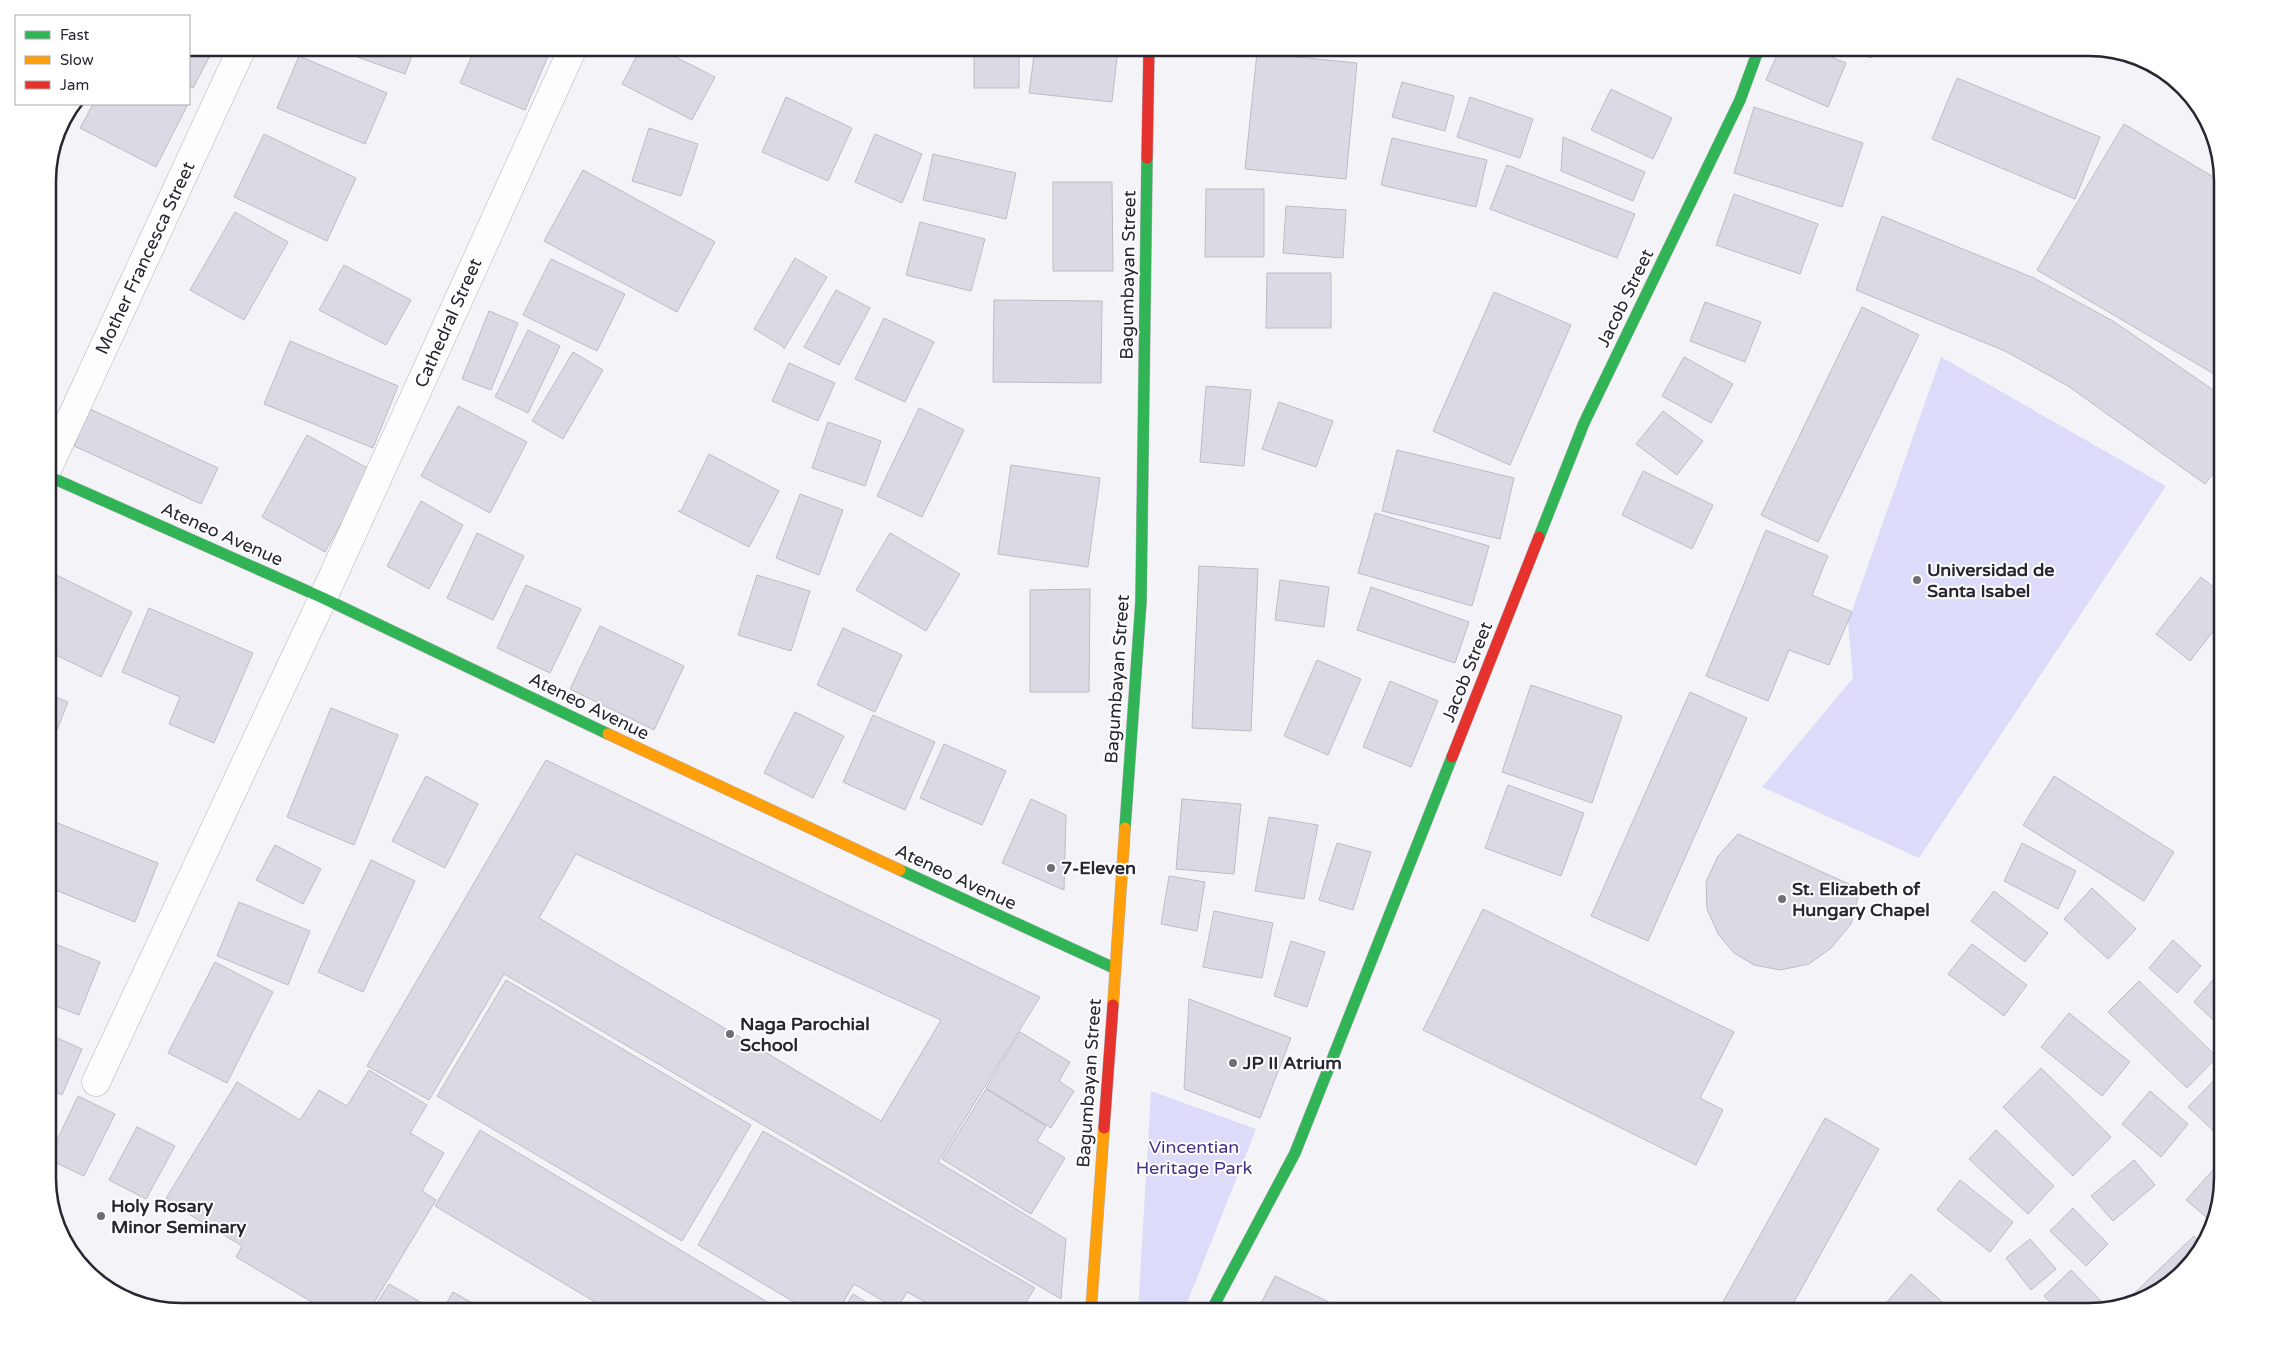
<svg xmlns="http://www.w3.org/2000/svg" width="2270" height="1359" font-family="'Varela Round',sans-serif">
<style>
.green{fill:#dddbfa}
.building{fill:#dbdae4;stroke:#bcbcc4;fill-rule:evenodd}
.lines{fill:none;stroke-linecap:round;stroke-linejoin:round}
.street-casing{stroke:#b3b2ba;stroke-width:29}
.fast-casing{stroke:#b3b2ba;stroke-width:12}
.slow-casing{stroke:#b3b2ba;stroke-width:12}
.jam-casing{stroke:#b3b2ba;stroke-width:12}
.street{stroke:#fdfdfe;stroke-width:28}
.fast{stroke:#30b455;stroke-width:11}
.slow{stroke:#ff9f0a;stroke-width:11}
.jam{stroke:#e5322d;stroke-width:11}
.poi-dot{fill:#6f6e77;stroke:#fff;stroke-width:2}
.labels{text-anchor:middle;stroke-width:4;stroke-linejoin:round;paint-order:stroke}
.street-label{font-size:18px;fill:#272632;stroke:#fff}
.poi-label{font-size:18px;font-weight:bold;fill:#272632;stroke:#fff;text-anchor:start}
.park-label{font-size:18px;fill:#453089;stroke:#fff}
.rim{fill:none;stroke:#272632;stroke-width:2.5}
</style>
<rect width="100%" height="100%" fill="#f4f4f8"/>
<path class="green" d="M 1941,357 L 2166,486 L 1919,858 L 1762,787 L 1853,678 L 1848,622 Z
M 1151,1091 L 1256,1129 L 1184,1311 L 1138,1311 Z"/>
<path class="building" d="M 189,48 L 214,48 L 193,88 L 189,86 Z
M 332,48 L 415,48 L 405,74 Z
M 475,48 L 533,48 L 549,54 L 525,110 L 460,83 Z
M 641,48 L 658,48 L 715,77 L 692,120 L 622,84 Z
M 692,48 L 719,48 L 715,57 Z
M 974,48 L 1019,48 L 1019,88 L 974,88 Z
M 1035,48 L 1118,48 L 1112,102 L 1029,93 Z
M 1780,48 L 1809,48 L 1846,63 L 1828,107 L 1766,80 Z
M 1846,48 L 1876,48 L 1871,58 Z
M 1257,53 L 1357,63 L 1346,179 L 1245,169 Z
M 299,56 L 387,93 L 365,144 L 277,108 Z
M 1957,78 L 2100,137 L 2075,199 L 1932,139 Z
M 1402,82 L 1454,96 L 1445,131 L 1392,117 Z
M 1611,89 L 1672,118 L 1653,159 L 1591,130 Z
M 786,97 L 852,128 L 828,181 L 762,152 Z
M 1470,97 L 1533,119 L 1520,158 L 1457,137 Z
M 93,104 L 188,104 L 156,167 L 80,128 Z
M 1754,107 L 1863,143 L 1842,207 L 1734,173 Z
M 2124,124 L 2222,182 L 2221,378 L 2037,270 Z
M 649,128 L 698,144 L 681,196 L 632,181 Z
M 264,134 L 356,178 L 327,241 L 234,197 Z
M 875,134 L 922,154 L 902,203 L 855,182 Z
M 1563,137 L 1645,172 L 1633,201 L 1561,171 Z
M 1392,138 L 1487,160 L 1476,207 L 1381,185 Z
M 933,154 L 1016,173 L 1006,219 L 923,200 Z
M 1507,165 L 1635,214 L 1617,258 L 1490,209 Z
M 583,170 L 715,242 L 677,312 L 544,241 Z
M 1053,182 L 1112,182 L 1113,271 L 1053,271 Z
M 1206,189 L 1264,189 L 1264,257 L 1205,257 Z
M 1734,194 L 1818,224 L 1800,274 L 1716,245 Z
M 1286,206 L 1346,210 L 1343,258 L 1283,253 Z
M 235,212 L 288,242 L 244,320 L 190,290 Z
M 1882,216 L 2034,278 L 2113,321 L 2222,396 L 2222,463 L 2205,484 L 2068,386 L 2005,351 L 1856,290 Z
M 920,222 L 985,239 L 971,291 L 906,275 Z
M 795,258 L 827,277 L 784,349 L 784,347 L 754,329 Z
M 551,259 L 625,294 L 597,351 L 523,315 Z
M 344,265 L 411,300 L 386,345 L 319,310 Z
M 1267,273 L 1331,273 L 1331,328 L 1266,328 Z
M 836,290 L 870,308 L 839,365 L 804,347 Z
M 1494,292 L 1571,325 L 1510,465 L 1433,431 Z
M 994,300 L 1102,301 L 1101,383 L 993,382 Z
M 1705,302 L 1761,322 L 1745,362 L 1690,341 Z
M 1862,307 L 1919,335 L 1818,542 L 1761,515 Z
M 489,311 L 518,323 L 491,390 L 462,379 Z
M 884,318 L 934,342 L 905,402 L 855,379 Z
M 528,330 L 560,346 L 528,413 L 495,397 Z
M 290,341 L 398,386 L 373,448 L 264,404 Z
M 573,352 L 603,370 L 563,439 L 532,421 Z
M 1684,357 L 1733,384 L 1711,423 L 1662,396 Z
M 789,363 L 835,383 L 818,421 L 772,401 Z
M 1206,386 L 1251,390 L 1244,466 L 1200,462 Z
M 1279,402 L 1333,421 L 1316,467 L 1262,449 Z
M 458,406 L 527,442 L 490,513 L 421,476 Z
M 919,408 L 964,430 L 922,517 L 877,496 Z
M 90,409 L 218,468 L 201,504 L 74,446 Z
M 1663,411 L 1703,441 L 1677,475 L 1636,444 Z
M 828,422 L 881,441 L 865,486 L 812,468 Z
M 307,435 L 371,470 L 325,552 L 262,517 Z
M 1397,450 L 1514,478 L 1500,539 L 1382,511 Z
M 709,454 L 779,491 L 749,547 L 678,511 L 681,511 Z
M 1011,465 L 1100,478 L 1088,567 L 998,554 Z
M 1643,471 L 1713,505 L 1692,549 L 1622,515 Z
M 800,494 L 843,510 L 819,575 L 776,558 Z
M 421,501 L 463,525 L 429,589 L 387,566 Z
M 1375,513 L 1489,546 L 1472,606 L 1358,573 Z
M 1766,530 L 1828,556 L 1812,595 L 1852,612 L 1829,665 L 1789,650 L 1768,701 L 1706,676 Z
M 477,533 L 524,556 L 493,620 L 447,598 Z
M 890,533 L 960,574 L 926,631 L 856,590 Z
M 1199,566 L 1258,569 L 1251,731 L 1192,728 Z
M 48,571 L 132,612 L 101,677 L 48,651 Z
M 757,575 L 810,591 L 791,651 L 738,635 Z
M 2201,577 L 2222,594 L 2222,620 L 2190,661 L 2156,634 Z
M 1280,580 L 1329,587 L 1324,627 L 1275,620 Z
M 526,585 L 581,609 L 550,673 L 497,648 Z
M 1371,587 L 1469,622 L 1455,663 L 1357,630 Z
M 1090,589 L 1089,692 L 1030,692 L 1030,590 Z
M 149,608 L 253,653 L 214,743 L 169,724 L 180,697 L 122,672 Z
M 600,626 L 684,666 L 654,730 L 570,689 Z
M 843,628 L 902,655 L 875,712 L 817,685 Z
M 1317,660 L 1361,679 L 1328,755 L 1284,736 Z
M 1390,681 L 1438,701 L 1411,767 L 1363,747 Z
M 1531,685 L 1622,716 L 1592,803 L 1502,772 Z
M 1690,692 L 1747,718 L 1648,941 L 1591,916 Z
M 48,694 L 68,702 L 48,753 Z
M 331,708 L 398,735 L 354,845 L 287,817 Z
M 795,712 L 844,736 L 813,798 L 764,773 Z
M 873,715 L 935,742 L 905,810 L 843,782 Z
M 944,744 L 1006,771 L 982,825 L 920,798 Z
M 546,760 L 1040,997 L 938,1162 L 1066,1239 L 1061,1299 L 504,974 L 429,1100 L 367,1066 ZM 576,854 L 941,1020 L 881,1121 L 539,918 Z
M 426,776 L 478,804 L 445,868 L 392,841 Z
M 2054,776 L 2174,852 L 2144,901 L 2023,825 Z
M 1508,785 L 1584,813 L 1561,876 L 1485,848 Z
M 1031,799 L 1066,815 L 1064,890 L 1002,863 Z
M 1182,799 L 1241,804 L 1234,874 L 1176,869 Z
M 1269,817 L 1318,825 L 1304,899 L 1255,891 Z
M 50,820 L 158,863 L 135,922 L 48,887 L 48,827 Z
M 1738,834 L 1860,889 L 1851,924 L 1831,948 L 1809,964 L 1780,970 L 1754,965 L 1734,953 L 1718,934 L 1707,909 L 1706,882 L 1718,856 Z
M 1337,843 L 1371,852 L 1353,910 L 1319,900 Z
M 2022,843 L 2076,871 L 2058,909 L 2004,881 Z
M 275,845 L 321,869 L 303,904 L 256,880 Z
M 371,860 L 415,881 L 363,992 L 318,972 Z
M 1169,876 L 1205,882 L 1197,931 L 1161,924 Z
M 2092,888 L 2136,929 L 2108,959 L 2064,919 Z
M 1994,891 L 2048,933 L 2025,962 L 1971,921 Z
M 239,902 L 310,931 L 288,985 L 217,956 Z
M 1483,909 L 1734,1032 L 1700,1098 L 1723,1110 L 1696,1165 L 1423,1030 Z
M 1214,911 L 1273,923 L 1262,978 L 1203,967 Z
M 2173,940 L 2201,966 L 2177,993 L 2149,968 Z
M 48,941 L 100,962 L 79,1015 L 48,1003 Z
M 1291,941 L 1325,952 L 1307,1007 L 1274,996 Z
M 1972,944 L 2027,985 L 2004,1016 L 1948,974 Z
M 215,962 L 273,992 L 227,1083 L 168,1053 Z
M 2217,975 L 2222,981 L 2222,1028 L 2194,1002 Z
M 506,980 L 751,1125 L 682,1241 L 437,1096 Z
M 2139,981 L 2217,1057 L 2187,1088 L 2108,1012 Z
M 1189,999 L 1291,1038 L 1260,1118 L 1184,1089 Z
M 2069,1013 L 2130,1062 L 2102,1096 L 2041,1047 Z
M 1020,1032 L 1070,1062 L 1059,1081 L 1074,1091 L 1051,1128 L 986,1088 Z
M 48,1034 L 82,1049 L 62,1095 L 48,1088 Z
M 2041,1068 L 2111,1137 L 2073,1176 L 2003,1107 Z
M 369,1070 L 427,1105 L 410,1133 L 444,1153 L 422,1191 L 436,1200 L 369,1311 L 327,1311 L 236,1257 L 242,1246 L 165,1200 L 237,1082 L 300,1120 L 319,1090 L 347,1106 Z
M 2221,1073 L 2222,1074 L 2222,1139 L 2188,1107 Z
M 986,1089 L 1046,1126 L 1037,1141 L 1065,1158 L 1031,1214 L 942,1159 Z
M 2150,1091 L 2188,1124 L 2161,1157 L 2122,1124 Z
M 78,1096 L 115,1114 L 84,1176 L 48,1159 Z
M 1825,1118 L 1879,1149 L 1789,1311 L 1718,1311 Z
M 137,1127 L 175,1146 L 146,1199 L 109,1180 Z
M 480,1130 L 779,1309 L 778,1311 L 610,1311 L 435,1206 Z
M 1996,1130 L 2054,1186 L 2028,1214 L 1969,1159 Z
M 763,1131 L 1035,1288 L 1020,1311 L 942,1311 L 907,1292 L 897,1309 L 854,1284 L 838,1311 L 809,1311 L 698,1245 Z
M 2134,1160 L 2155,1185 L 2113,1221 L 2091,1196 Z
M 2221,1161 L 2222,1162 L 2222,1178 L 2211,1221 L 2186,1200 Z
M 1960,1180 L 2013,1222 L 1990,1252 L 1937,1210 Z
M 2073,1208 L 2108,1244 L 2086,1266 L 2050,1231 Z
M 2194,1236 L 2204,1246 L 2156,1293 L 2125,1302 Z
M 2030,1239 L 2056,1269 L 2031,1290 L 2006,1258 Z
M 2071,1270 L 2107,1307 L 2089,1311 L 2059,1311 L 2044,1296 Z
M 1911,1274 L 1948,1307 L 1944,1311 L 1879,1311 Z
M 1275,1276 L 1337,1306 L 1335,1311 L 1257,1311 Z
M 389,1284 L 436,1311 L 372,1311 Z
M 453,1292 L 487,1311 L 442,1311 Z
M 853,1294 L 881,1311 L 843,1311 Z"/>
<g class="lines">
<defs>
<path id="street" d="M 48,468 L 242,48
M 96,1082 L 323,598 L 573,48"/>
<path id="fast" d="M 48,476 L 323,598 L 608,734
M 1539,537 L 1584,423 L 1740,100 L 1759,48
M 1125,828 L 1141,601 L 1147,158
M 900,870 L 1114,968
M 1211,1311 L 1295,1153 L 1452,757"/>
<path id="slow" d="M 608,734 L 900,870
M 1113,1005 L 1125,828
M 1091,1311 L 1104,1128"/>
<path id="jam" d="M 1147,158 L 1149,48
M 1452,757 L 1539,537
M 1104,1128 L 1113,1005"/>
</defs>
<use href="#street" class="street-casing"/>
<use href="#fast" class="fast-casing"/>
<use href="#slow" class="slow-casing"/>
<use href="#jam" class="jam-casing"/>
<use href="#street" class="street"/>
<use href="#fast" class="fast"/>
<use href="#slow" class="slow"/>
<use href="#jam" class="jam"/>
</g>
<g class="poi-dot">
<circle cx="1917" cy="580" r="5"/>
<circle cx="1051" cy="868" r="5"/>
<circle cx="1782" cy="899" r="5"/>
<circle cx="730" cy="1034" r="5"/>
<circle cx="1233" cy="1063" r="5"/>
<circle cx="101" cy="1216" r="5"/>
</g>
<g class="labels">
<g class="street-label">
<text transform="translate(145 258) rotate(-65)" y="6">Mother Francesca Street</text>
<text transform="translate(1128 275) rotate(-89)" y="6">Bagumbayan Street</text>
<text transform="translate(1625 298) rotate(-64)" y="6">Jacob Street</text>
<text transform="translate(448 323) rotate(-66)" y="6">Cathedral Street</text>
<text transform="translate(222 534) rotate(24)" y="6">Ateneo Avenue</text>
<text transform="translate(1467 672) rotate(-68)" y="6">Jacob Street</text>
<text transform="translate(1117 679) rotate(-86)" y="6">Bagumbayan Street</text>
<text transform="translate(589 706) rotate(26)" y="6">Ateneo Avenue</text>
<text transform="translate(956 877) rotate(25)" y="6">Ateneo Avenue</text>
<text transform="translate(1089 1083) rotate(-86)" y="6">Bagumbayan Street</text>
</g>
<g class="poi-label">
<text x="1927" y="576">Universidad de<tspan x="1927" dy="21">Santa Isabel</tspan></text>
<text x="1061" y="874">7-Eleven</text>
<text x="1792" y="895">St. Elizabeth of<tspan x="1792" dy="21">Hungary Chapel</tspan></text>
<text x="740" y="1030">Naga Parochial<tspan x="740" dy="21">School</tspan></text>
<text x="1243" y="1069">JP II Atrium</text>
<text x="111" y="1212">Holy Rosary<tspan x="111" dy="21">Minor Seminary</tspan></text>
</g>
<g class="park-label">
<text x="1194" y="1153">Vincentian<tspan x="1194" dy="21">Heritage Park</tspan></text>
</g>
</g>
<path d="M0 0H2270V1359H0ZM181 56H2089A125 125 0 0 1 2214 181V1178A125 125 0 0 1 2089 1303H181A125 125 0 0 1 56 1178V181A125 125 0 0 1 181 56Z" fill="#fff" fill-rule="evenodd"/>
<path class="rim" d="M181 56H2089A125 125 0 0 1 2214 181V1178A125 125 0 0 1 2089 1303H181A125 125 0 0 1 56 1178V181A125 125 0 0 1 181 56Z"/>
<rect x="15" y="15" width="175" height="90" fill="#ffffff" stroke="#a9a8ad"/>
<rect x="25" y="31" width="25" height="8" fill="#30b455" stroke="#a9a8ad"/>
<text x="60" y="40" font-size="15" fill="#272632">Fast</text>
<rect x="25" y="56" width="25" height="8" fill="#ff9f0a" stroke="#a9a8ad"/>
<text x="60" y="65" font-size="15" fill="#272632">Slow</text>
<rect x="25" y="81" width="25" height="8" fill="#e5322d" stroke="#a9a8ad"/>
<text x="60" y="90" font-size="15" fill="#272632">Jam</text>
</svg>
